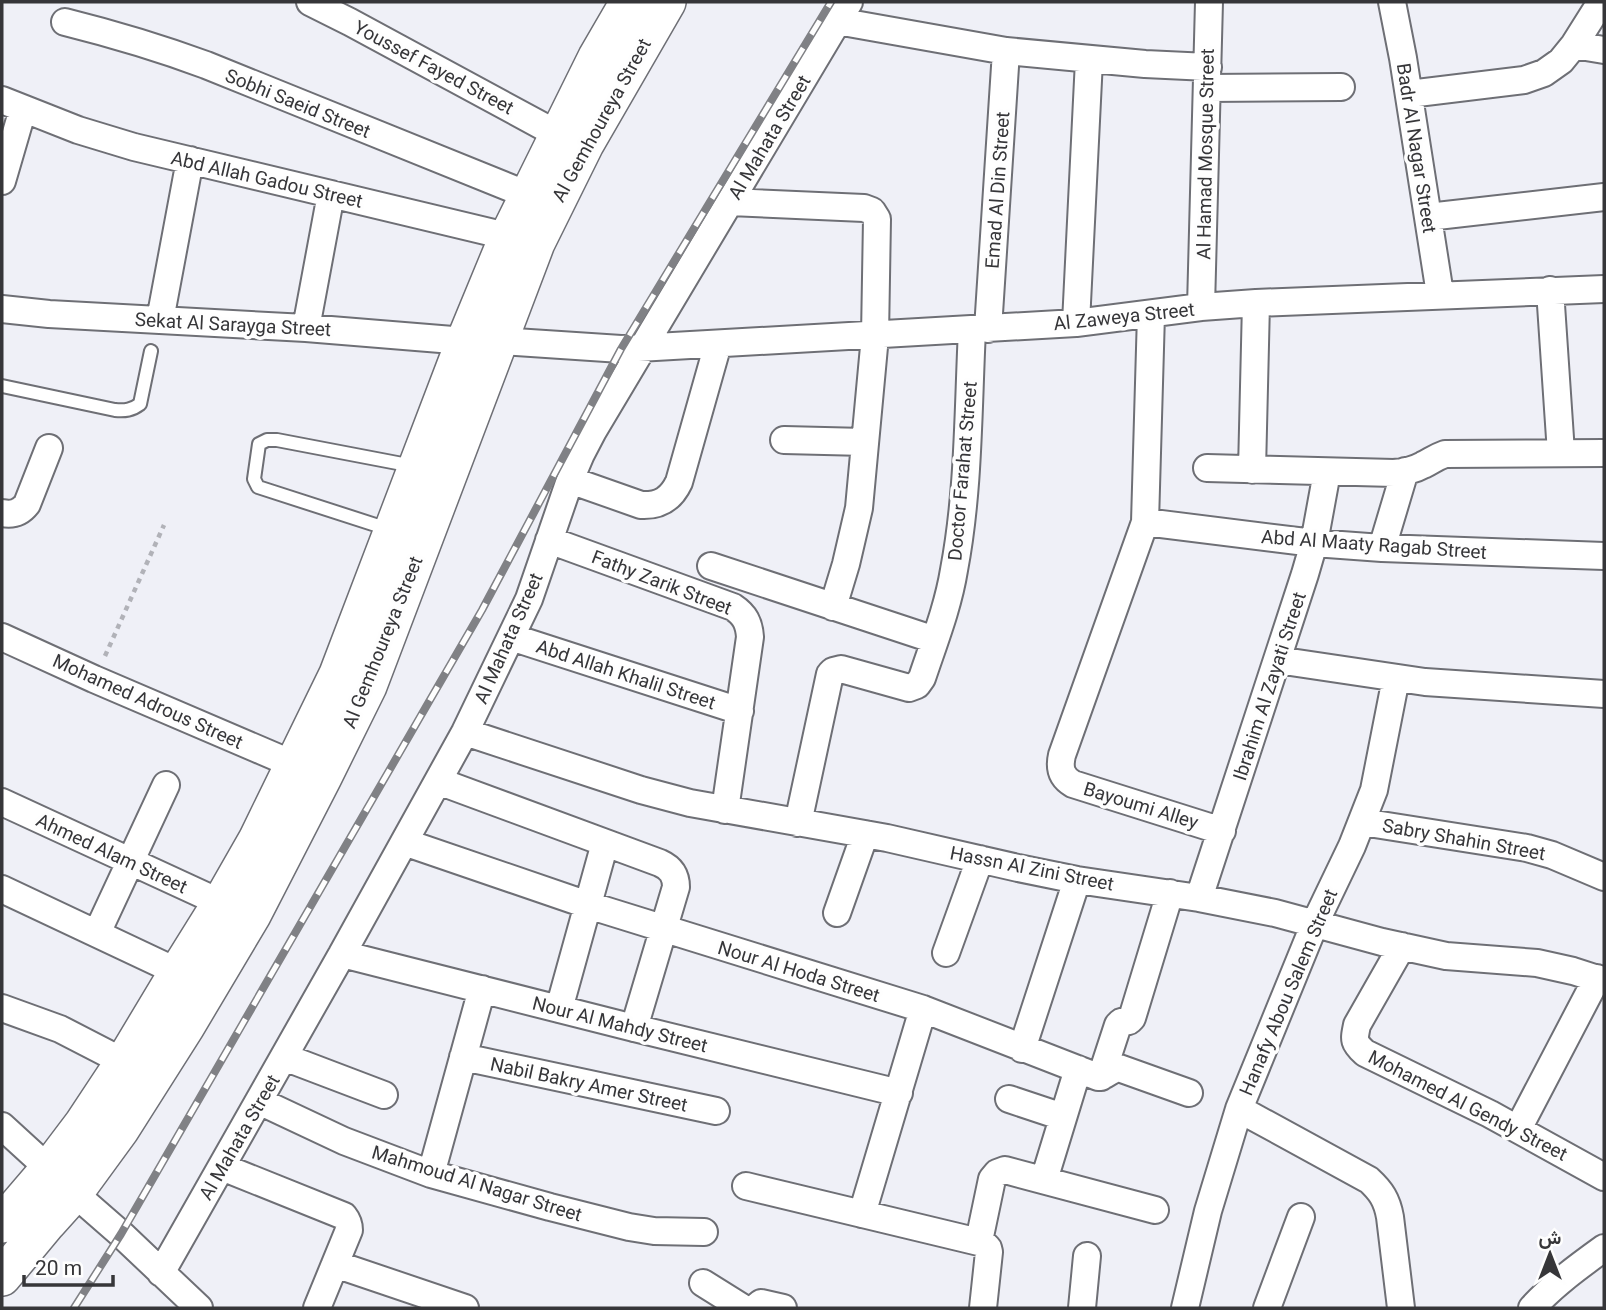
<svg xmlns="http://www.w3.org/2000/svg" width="1606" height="1310" font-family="Roboto,Vazirmatn,sans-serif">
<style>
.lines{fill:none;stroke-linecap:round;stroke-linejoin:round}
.service-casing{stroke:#6e6f75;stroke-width:16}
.minor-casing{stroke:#6e6f75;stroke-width:30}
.secondary-casing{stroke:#6e6f75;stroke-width:40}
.path{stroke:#b1b2b8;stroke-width:4.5;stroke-dasharray:5 5;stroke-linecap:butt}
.service{stroke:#fff;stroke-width:12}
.minor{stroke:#fff;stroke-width:26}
.secondary{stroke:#fff;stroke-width:37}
.rail-casing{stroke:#808185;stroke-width:8}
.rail{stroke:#fefefe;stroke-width:5;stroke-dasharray:16;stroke-linecap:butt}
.labels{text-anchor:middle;stroke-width:7;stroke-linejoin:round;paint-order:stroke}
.street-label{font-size:19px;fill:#363639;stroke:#fefefe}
</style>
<rect width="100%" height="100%" fill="#eff0f7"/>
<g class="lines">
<defs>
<path id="service" d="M 2,386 L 115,410 C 125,411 132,410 140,404 L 151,351
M 388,529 L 258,487 L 254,479 L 259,444 L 267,440 L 277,440 L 413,466"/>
<path id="minor" d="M 310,2 L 350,22 L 557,134
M 1392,2 L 1403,58 L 1440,294
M 837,21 L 1006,51 L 1145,64 L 1208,67
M 65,22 C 113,34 160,48 206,65 L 528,195
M 1574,45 L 1604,50
M 1207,88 L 1341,87
M 1409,94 L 1524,80 L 1544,73 L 1561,61 L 1574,45 L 1601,2
M 2,100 L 78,130 L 134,147 L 523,240
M 2,181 L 23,109
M 730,202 L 864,208 L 872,211 L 877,219 L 875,336 L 859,508 L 846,564 L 833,607
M 1428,217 L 1604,197
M 1550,290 L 1561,453
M 1201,307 L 1209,2
M 2,309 L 49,314 L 306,328 L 465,341
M 1151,314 L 1145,522 L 1062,755 C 1059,768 1061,777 1073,784 L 1222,831
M 160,320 L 190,160
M 1076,323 L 1089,60
M 306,328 L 331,194
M 988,329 L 1006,51
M 499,341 L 621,349 L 1076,323 L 1201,307 L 1256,303 L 1604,289
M 784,440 L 865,442
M 1207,468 L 1394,473 C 1404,472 1414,470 1423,465 C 1433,460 1434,458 1445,454 L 1604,453
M 1252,470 L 1256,303
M 570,480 L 641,505 C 660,506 671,499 679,482 L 718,344
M 2,513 C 12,515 20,513 27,504 L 49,448
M 1145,522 L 1314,543 L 1382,548 L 1604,556
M 549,540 L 733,607 C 745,615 749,623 750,637 L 725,810
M 1382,548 L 1405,471
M 711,566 L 935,640
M 2,637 L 94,679 L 295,765
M 511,637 L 740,711
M 1277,660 L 1425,682 L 1604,694
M 465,732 L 641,790 L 690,803 L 887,838 L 1018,868 L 1077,880 L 1199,898 L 1275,913 L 1382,942 L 1446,956 L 1537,963 L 1573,971 L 1604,981
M 438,781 L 660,863 C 671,868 676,875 676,887 L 634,1028
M 2,802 L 221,903
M 1362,822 L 1527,848 L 1552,855 L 1604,877
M 798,823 L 830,674 L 833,671 L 841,669 L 909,688 L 917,685 L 922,678 C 934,642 948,607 954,570 C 969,491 968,409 972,330
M 404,842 L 588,905 L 923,1009 L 1098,1077 C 1107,1076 1110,1069 1119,1068 L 1189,1093
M 2,889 L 178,972
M 1199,898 L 1305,574 L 1314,543 L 1327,472
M 837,913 L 865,834
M 97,933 L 166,785
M 1402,946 L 1357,1025 C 1354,1040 1353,1042 1365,1053 L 1490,1114 L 1604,1177
M 946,953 L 980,859
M 342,954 L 634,1028 L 899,1093
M 2,1008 L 60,1029 L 124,1062
M 559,1009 L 605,843
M 1022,1049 L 1077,880
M 284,1057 L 384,1095
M 463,1057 L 716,1111
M 1101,1077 L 1118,1025 L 1121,1022 L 1129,1021 L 1132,1018 L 1170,893
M 1009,1099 L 1063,1117
M 259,1101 L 344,1141 L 431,1174 L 550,1207 L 629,1227 L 654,1231 L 704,1232
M 1239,1109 L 1369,1180 C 1381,1191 1387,1200 1390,1217 L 1401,1308
M 2,1126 L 49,1169
M 1518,1129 L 1597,978
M 222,1167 L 344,1216 C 348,1221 349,1224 349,1230 L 317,1308
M 431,1174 L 482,989
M 1044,1180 L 1078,1069
M 746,1186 L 983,1243 L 988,1248 L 989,1252 L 983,1308
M 74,1193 L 121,1234 L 199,1308
M 862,1214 L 923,1009
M 979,1241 L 992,1179 L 997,1173 L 1005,1170 L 1155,1210
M 335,1264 L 465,1308
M 161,1273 L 342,954 L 465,732 L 529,599 L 570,480 L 581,454 L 593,431 L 849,2
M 703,1283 L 743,1308
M 755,1308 L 761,1303 L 783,1308
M 1082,1308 L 1087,1256
M 1185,1308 L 1208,1211 L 1239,1109 L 1315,923 L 1352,846 L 1374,790 L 1396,678
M 1267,1308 L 1301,1217
M 1532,1308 C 1553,1285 1579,1266 1604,1248"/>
<path id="secondary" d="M 2,1224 L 49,1169 L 83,1124 L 124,1062 L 178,972 L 221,903 L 257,840 L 338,674 L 465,341 L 508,237 L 597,57 L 629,2
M 2,1277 L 47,1223 L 74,1193 L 120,1130 L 186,1026 L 252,915 L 323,777 L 368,686 L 536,243 L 585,144 L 667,2"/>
</defs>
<use href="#service" class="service-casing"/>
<use href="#minor" class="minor-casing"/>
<use href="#secondary" class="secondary-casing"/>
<path class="path" d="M 105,656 L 164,525"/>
<use href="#service" class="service"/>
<use href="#minor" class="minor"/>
<use href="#secondary" class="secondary"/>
<defs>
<path id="rail" d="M 74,1308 L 121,1234 L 482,610 L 621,349 L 831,2"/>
</defs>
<use href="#rail" class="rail-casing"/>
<use href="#rail" class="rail"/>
</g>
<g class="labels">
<g class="street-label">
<text transform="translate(434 67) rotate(28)" y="7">Youssef Fayed Street</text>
<text transform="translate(298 103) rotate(22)" y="7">Sobhi Saeid Street</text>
<text transform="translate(601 120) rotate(-61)" y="7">Al Gemhoureya Street</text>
<text transform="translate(769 137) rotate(-59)" y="7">Al Mahata Street</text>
<text transform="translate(1417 148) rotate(81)" y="7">Badr Al Nagar Street</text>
<text transform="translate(1205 154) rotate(-89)" y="7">Al Hamad Mosque Street</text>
<text transform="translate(267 179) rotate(13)" y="7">Abd Allah Gadou Street</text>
<text transform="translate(997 190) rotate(-86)" y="7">Emad Al Din Street</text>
<text transform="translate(1124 316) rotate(-6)" y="7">Al Zaweya Street</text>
<text transform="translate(233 324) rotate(3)" y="7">Sekat Al Sarayga Street</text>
<text transform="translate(962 471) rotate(-85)" y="7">Doctor Farahat Street</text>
<text transform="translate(1374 544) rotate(4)" y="7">Abd Al Maaty Ragab Street</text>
<text transform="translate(662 582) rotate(21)" y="7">Fathy Zarik Street</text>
<text transform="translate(508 638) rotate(-66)" y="7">Al Mahata Street</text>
<text transform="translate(382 642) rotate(-68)" y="7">Al Gemhoureya Street</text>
<text transform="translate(626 674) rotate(18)" y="7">Abd Allah Khalil Street</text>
<text transform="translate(1269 686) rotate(-72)" y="7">Ibrahim Al Zayati Street</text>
<text transform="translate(148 701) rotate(24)" y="7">Mohamed Adrous Street</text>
<text transform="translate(1141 805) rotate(17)" y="7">Bayoumi Alley</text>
<text transform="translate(1464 839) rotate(10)" y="7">Sabry Shahin Street</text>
<text transform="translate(112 853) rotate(25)" y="7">Ahmed Alam Street</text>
<text transform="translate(1032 868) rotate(11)" y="7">Hassn Al Zini Street</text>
<text transform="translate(799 971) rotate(17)" y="7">Nour Al Hoda Street</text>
<text transform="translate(1288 992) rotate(-67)" y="7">Hanafy Abou Salem Street</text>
<text transform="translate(620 1024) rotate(14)" y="7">Nour Al Mahdy Street</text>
<text transform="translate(589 1084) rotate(12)" y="7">Nabil Bakry Amer Street</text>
<text transform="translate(1468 1105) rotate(27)" y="7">Mohamed Al Gendy Street</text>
<text transform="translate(239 1137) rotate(-60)" y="7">Al Mahata Street</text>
<text transform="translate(477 1183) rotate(17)" y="7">Mahmoud Al Nagar Street</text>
</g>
</g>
<rect width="1606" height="1310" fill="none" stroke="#363639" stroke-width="7"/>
<g transform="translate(1550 1254)" stroke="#fefefe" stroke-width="5" paint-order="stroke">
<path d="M0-5L12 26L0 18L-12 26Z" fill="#363639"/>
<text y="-10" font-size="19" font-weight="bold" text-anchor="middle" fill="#363639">ش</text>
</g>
<path d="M24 1275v10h89v-10" fill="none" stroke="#363639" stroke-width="3.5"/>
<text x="35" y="1275" font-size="21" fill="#363639" stroke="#fefefe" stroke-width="5" paint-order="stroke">20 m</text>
</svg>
